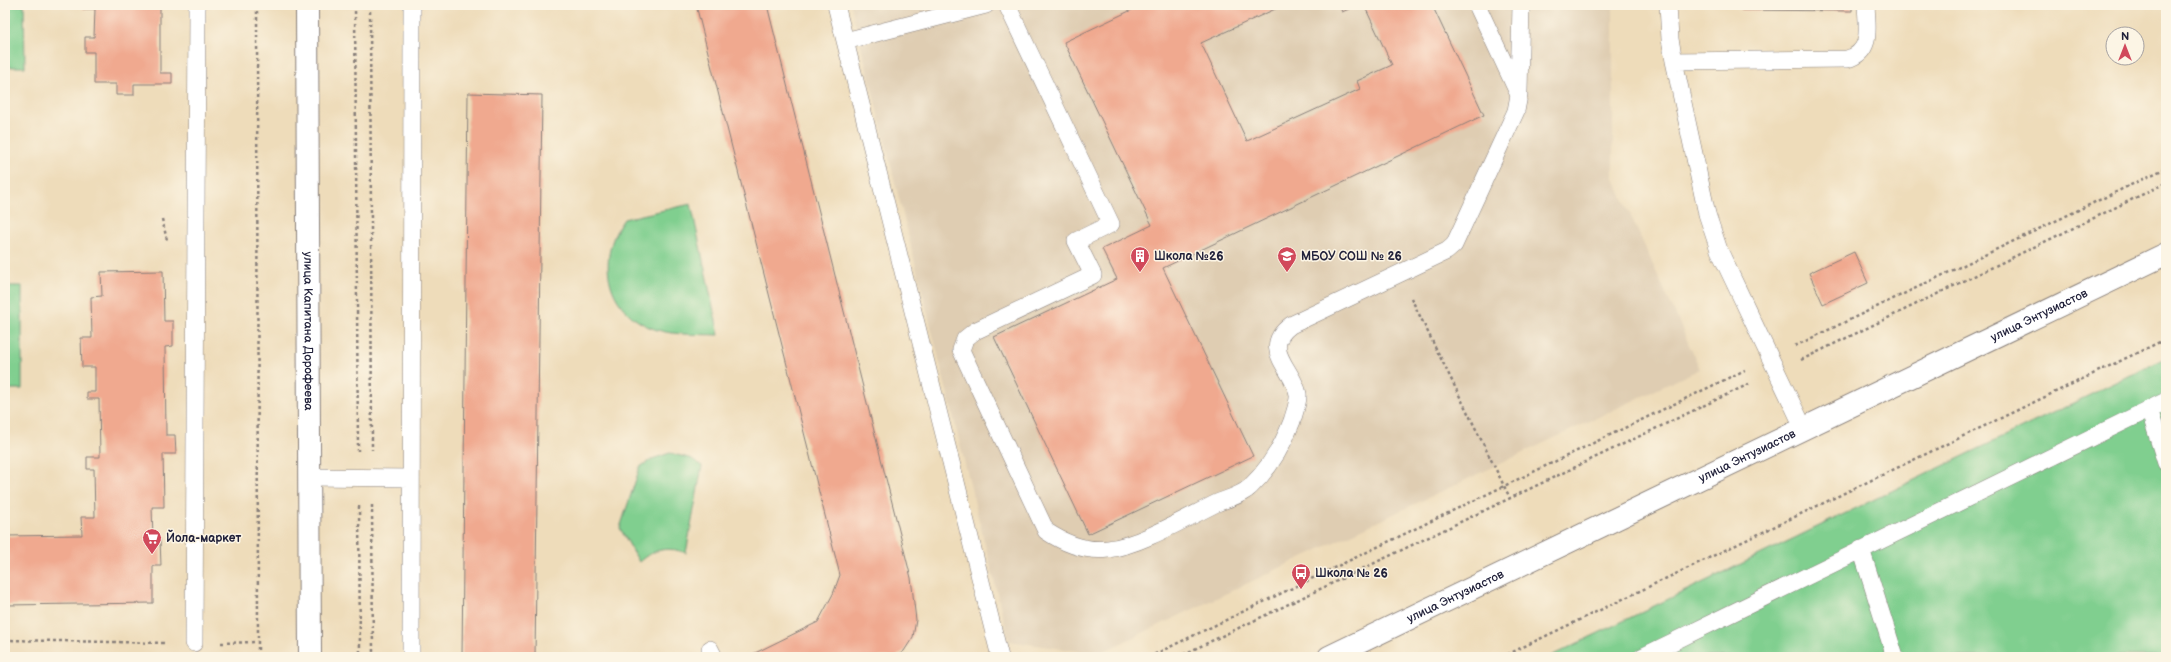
<svg xmlns="http://www.w3.org/2000/svg" width="2171" height="662" font-family="'Balsamiq Sans',sans-serif">
<style>
.built{fill:#dfcdb2}
.green{fill:#80cf8f;stroke:#517865}
.building{fill:#f0a98f}
.lines{fill:none;stroke-linecap:round;stroke-linejoin:round}
.lane-casing{stroke:#887f7a;stroke-width:18}
.street-casing{stroke:#887f7a;stroke-width:24}
.path{stroke:#887f7a;stroke-width:2.5;stroke-dasharray:3 3;stroke-linecap:butt}
.lane{stroke:#fff;stroke-width:17}
.street{stroke:#fff;stroke-width:22}
.labels{text-anchor:middle;stroke-width:3;stroke-linejoin:round;paint-order:stroke}
.poi-label{font-size:12px;font-weight:bold;fill:#22223b;stroke:#fcf5e5;text-anchor:start}
.street-label{font-size:12px;fill:#22223b;stroke:#fcf5e5}
</style>
<rect width="100%" height="100%" fill="#fcf5e5"/>
<filter id="ink" filterUnits="userSpaceOnUse"><feTurbulence type="fractalNoise" baseFrequency=".025" numOctaves="2"/><feDisplacementMap in="SourceGraphic" scale="8" xChannelSelector="R" yChannelSelector="G"/><feConvolveMatrix kernelMatrix="1 2 1 2 8 2 1 2 1" color-interpolation-filters="sRGB"/></filter>
<filter id="wash" filterUnits="userSpaceOnUse"><feTurbulence type="fractalNoise" baseFrequency=".012" numOctaves="4" result="noise"/><feDisplacementMap in="SourceGraphic" scale="16" xChannelSelector="R" yChannelSelector="G"/><feGaussianBlur stdDeviation="0.9" result="paint"/><feColorMatrix in="noise" values="0 0 0 0 0 0 0 0 0 0 0 0 0 0 0 0 0 1.4 0 .05"/><feComposite in="paint" operator="in"/></filter>
<g filter="url(#wash)">
<rect width="100%" height="100%" fill="#eedcba"/>
<path class="built" d="M 851,5 L 1613,5 L 1613,176 L 1700,369 L 1098,654 L 1009,641 Z"/>
<path class="green" d="M 5,5 L 24,5 L 25,67 L 5,67 Z
M 691,204 L 719,335 C 697,334 669,336 649,327 C 604,307 597,256 624,219 Z
M 5,286 L 22,286 L 22,389 L 5,389 Z
M 2166,358 L 2166,657 L 1549,657 Z
M 670,453 L 692,459 L 702,466 L 686,553 C 668,546 653,549 639,562 L 620,528 L 640,467 L 652,459 Z"/>
<g id="blocks">
<path class="building" d="M 83,5 L 160,5 L 160,73 L 172,73 L 172,84 L 134,84 L 134,95 L 116,95 L 116,84 L 94,84 L 94,52 L 85,52 L 85,37 L 94,37 L 95,9 L 83,9 Z
M 696,5 L 767,5 L 911,578 L 916,620 L 913,637 L 904,651 L 896,657 L 747,657 L 818,622 L 833,594 L 840,575 Z
M 1142,5 L 1284,5 L 1201,43 L 1247,141 L 1360,89 L 1357,81 L 1392,65 L 1364,5 L 1432,5 L 1484,115 L 1163,268 L 1253,456 L 1088,534 L 994,337 L 1117,279 L 1102,249 L 1152,225 L 1064,42 Z
M 1339,5 L 1358,5 L 1342,12 Z
M 1741,5 L 1852,5 L 1852,11 L 1741,10 Z
M 468,93 L 542,95 L 535,657 L 462,657 Z
M 1854,252 L 1868,283 L 1823,304 L 1809,273 Z
M 163,271 L 164,321 L 173,321 L 173,346 L 165,347 L 166,435 L 175,435 L 176,454 L 163,454 L 164,507 L 152,507 L 153,539 L 160,539 L 161,566 L 153,566 L 153,603 L 5,605 L 5,536 L 82,535 L 81,517 L 95,517 L 94,469 L 87,469 L 87,457 L 100,457 L 99,399 L 87,399 L 87,392 L 95,392 L 95,367 L 82,367 L 81,338 L 92,338 L 91,297 L 102,296 L 101,272 Z"/>
</g>
</g>
<g filter="url(#ink)">
<use href="#blocks" fill-opacity="0" stroke="#887f7a" stroke-width="1"/>
<g class="lines">
<defs>
<path id="lane" d="M 836,5 L 1000,657
M 1007,5 L 1111,224 L 1076,241 L 1093,275 L 975,331 L 965,339 L 961,350 L 1046,531 C 1064,543 1086,552 1108,549 C 1139,546 1188,517 1217,503 C 1227,499 1242,495 1250,487 C 1269,469 1283,445 1292,421 C 1294,414 1299,401 1298,394 C 1293,368 1259,349 1291,325 L 1447,251 L 1454,245 L 1516,111 L 1519,95 L 1477,5
M 1668,5 L 1670,39 L 1674,61 L 1707,214 L 1719,250 L 1804,429
M 845,41 L 986,5
M 1674,61 L 1847,59 C 1873,52 1867,27 1866,5
M 1519,91 L 1521,5
M 2149,409 L 2166,463
M 309,477 L 411,478
M 1861,549 L 1895,657
M 194,643 L 197,5
M 710,649 L 714,657
M 411,657 L 412,5
M 1642,657 L 2166,401"/>
<g id="street">
<path id="s1" d="M 307,5 L 310,657"/>
<path id="s2" d="M 1329,657 L 2166,254"/>
</g>
</defs>
<use href="#lane" class="lane-casing"/>
<use href="#street" class="street-casing"/>
<path class="path" d="M 257,5 L 258,657
M 355,5 L 358,451
M 370,5 L 372,450
M 162,219 L 167,240
M 1411,298 L 1510,498
M 1795,346 L 2166,168
M 1801,360 L 2166,183
M 372,505 L 373,657
M 359,506 L 360,657
M 5,640 L 166,643
M 221,643 L 258,642
M 1149,657 L 1745,370
M 1178,657 L 1751,383
M 1502,657 L 2166,339"/>
<use href="#lane" class="lane"/>
<use href="#street" class="street"/>
</g>
</g>
<defs>
<symbol id="building-pin" viewBox="-11 -11 22 30"><path d="M0 17L-7.5 6A9.5 9.5 0 1 1 7.5 6Z" fill="#d1495b" stroke="#fcf5e5"/><path d="M-4-6H4V6H1V3H-1V6H-4ZM-2.5-4.3h1.7v1.8h-1.7ZM.8-4.3h1.7v1.8H.8ZM-2.5-1h1.7V.8h-1.7ZM.8-1h1.7V.8H.8Z" fill="#fff"/></symbol>
<symbol id="school-pin" viewBox="-11 -11 22 30"><path d="M0 17L-7.5 6A9.5 9.5 0 1 1 7.5 6Z" fill="#d1495b" stroke="#fcf5e5"/><path d="M0-5L7-2L0 1L-7-2ZM-4 1L0 2.5L4 1V4Q0 6-4 4Z" fill="#fff"/></symbol>
<symbol id="supermarket-pin" viewBox="-11 -11 22 30"><path d="M0 17L-7.5 6A9.5 9.5 0 1 1 7.5 6Z" fill="#d1495b" stroke="#fcf5e5"/><path d="M-6-5.5h2.5l.6 2H6L4.5 2H-2.5L-4.4-4H-6ZM-1.5 3.2a1.3 1.3 0 1 0 .1 0ZM3 3.2a1.3 1.3 0 1 0 .1 0Z" fill="#fff"/></symbol>
<symbol id="bus-pin" viewBox="-11 -11 22 30"><path d="M0 17L-7.5 6A9.5 9.5 0 1 1 7.5 6Z" fill="#d1495b" stroke="#fcf5e5"/><path d="M-5-6H5V4H4V6H2V4H-2V6H-4V4H-5ZM-3.5-4V0h7V-4ZM-3.5 1.2v1.5H-2V1.2ZM2 1.2v1.5H3.5V1.2Z" fill="#fff"/></symbol>
</defs>
<g fill-rule="evenodd">
<use href="#building-pin" x="1129" y="245" width="22" height="30"/>
<use href="#school-pin" x="1276" y="245" width="22" height="30"/>
<use href="#supermarket-pin" x="141" y="527" width="22" height="30"/>
<use href="#bus-pin" x="1290" y="562" width="22" height="30"/>
</g>
<g class="labels">
<g class="poi-label">
<text x="1154" y="260">Школа №26</text>
<text x="1301" y="260">МБОУ СОШ № 26</text>
<text x="166" y="542">Йола-маркет</text>
<text x="1315" y="577">Школа № 26</text>
</g>
<g class="street-label">
<text dy="4" stroke="none"><textPath href="#s2" startOffset="788">улица Энтузиастов</textPath></text>
<text dy="4" stroke="none"><textPath href="#s1" startOffset="326">улица Капитана Дорофеева</textPath></text>
<text dy="4" stroke="none"><textPath href="#s2" startOffset="464">улица Энтузиастов</textPath></text>
<text dy="4" stroke="none"><textPath href="#s2" startOffset="140">улица Энтузиастов</textPath></text>
</g>
</g>
<rect width="2171" height="662" fill="none" stroke="#fcf5e5" stroke-width="20"/>
<g transform="translate(2125 46)"><circle r="19" fill="#fcf5e5" stroke="#a5a1a1"/>
<path d="M0-3L7 15L0 10L-7 15Z" fill="#d1495b"/>
<text y="-6" font-size="11" font-weight="bold" text-anchor="middle" fill="#22223b">N</text>
</g>
</svg>
